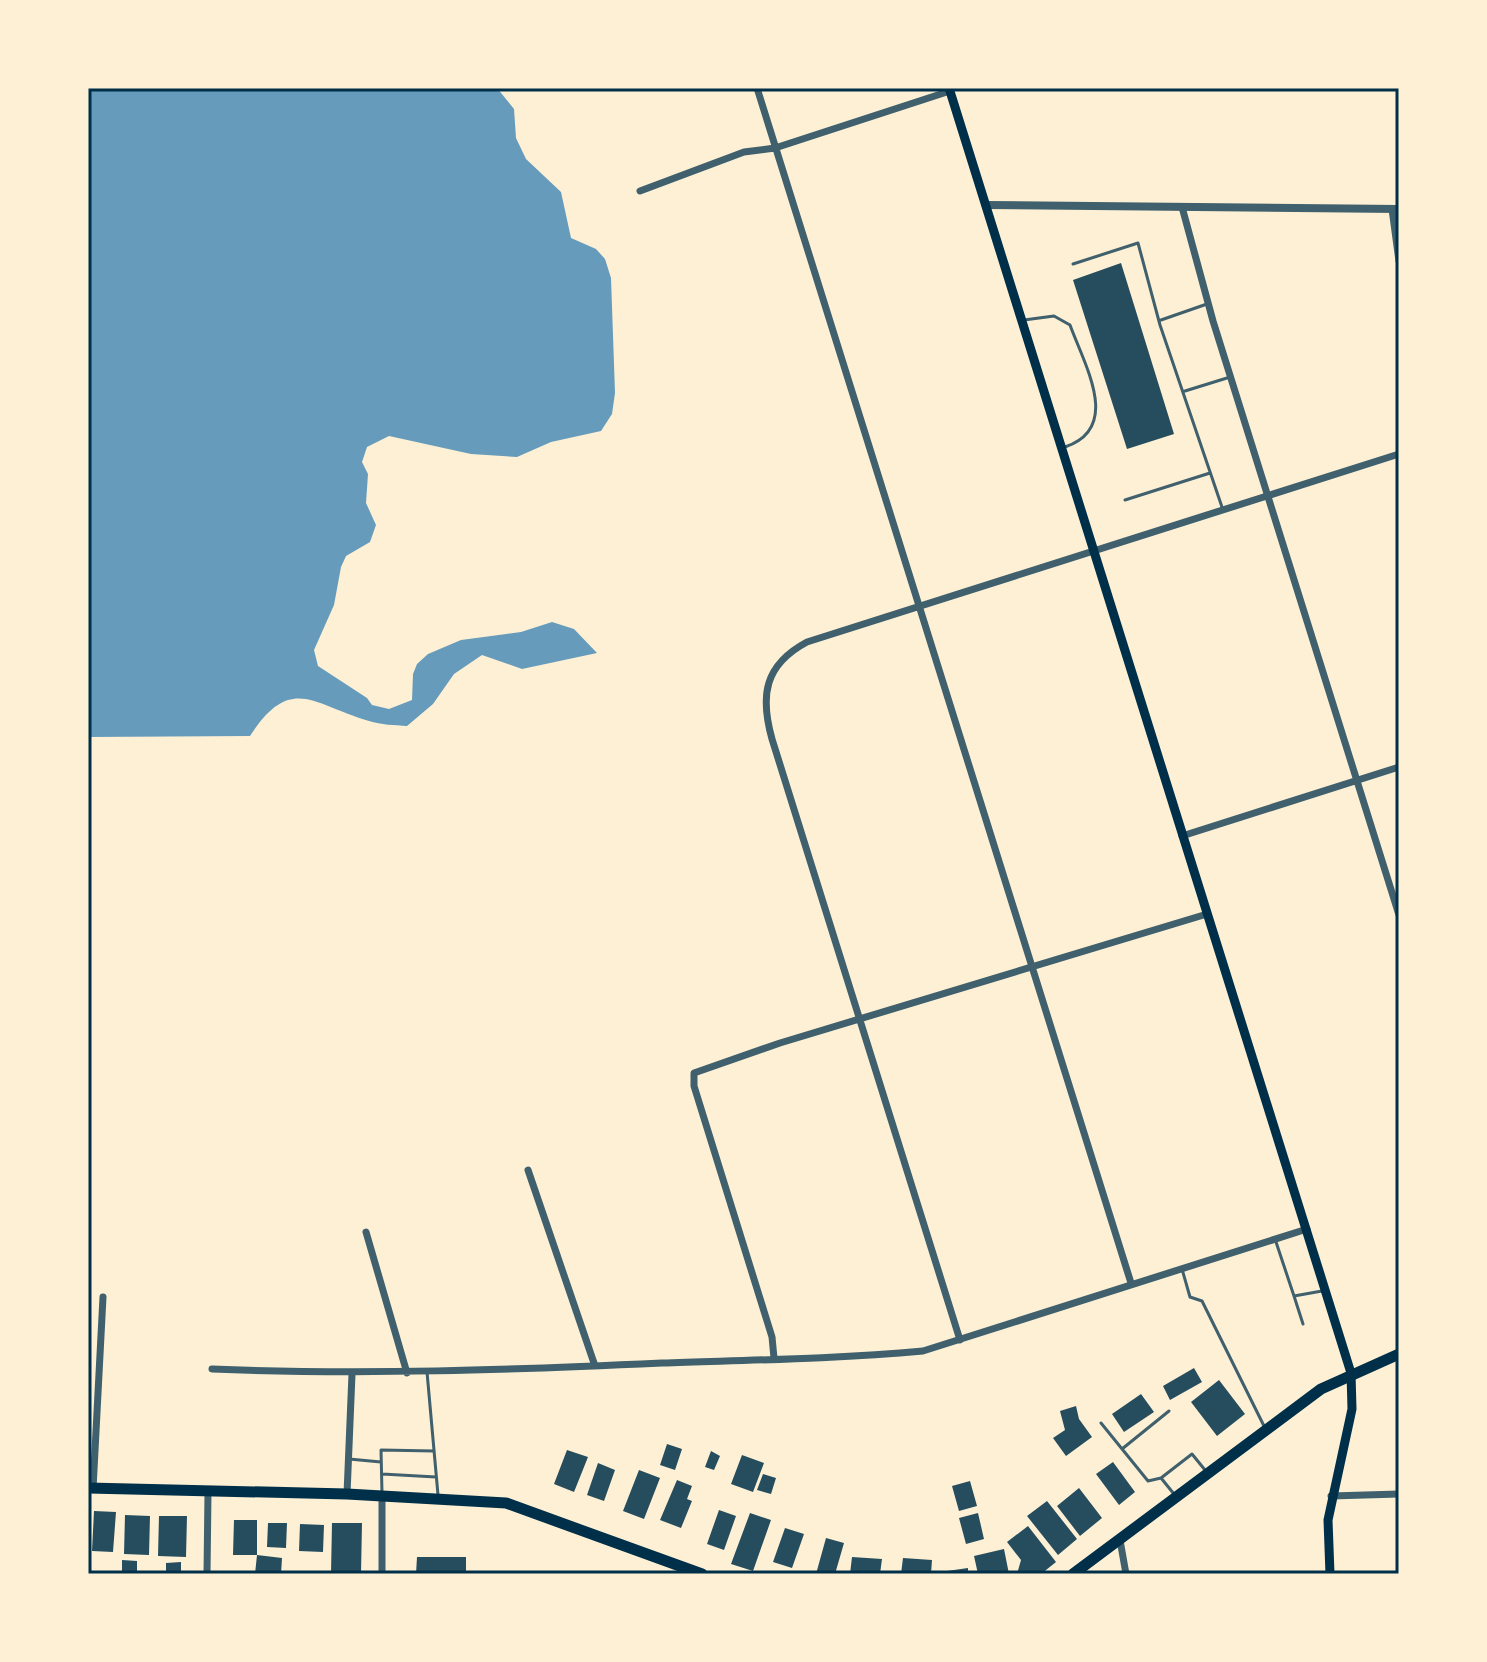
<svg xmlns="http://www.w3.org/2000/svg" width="1487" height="1662" font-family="'Space Grotesk',sans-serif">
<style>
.water{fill:#669bbc}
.building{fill:#264d5e}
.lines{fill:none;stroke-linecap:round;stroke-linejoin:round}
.service{stroke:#3f606c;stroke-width:3}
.minor{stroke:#3f606c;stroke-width:7}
.tertiary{stroke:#3f606c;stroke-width:8}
.secondary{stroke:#003049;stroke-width:9}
.primary{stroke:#003049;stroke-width:11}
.neatline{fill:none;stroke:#003049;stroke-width:3}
</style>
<rect width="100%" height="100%" fill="#fdf0d5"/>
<path class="water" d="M 88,88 L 497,88 L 514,109 L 516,138 L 526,159 L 561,192 L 571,238 L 596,249 L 605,259 L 611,278 L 615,393 L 612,414 L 601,431 L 551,442 L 517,457 L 471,454 L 389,436 L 367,447 L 362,462 L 368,474 L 366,503 L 376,525 L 370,542 L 346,556 L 341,567 L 334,605 L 314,650 L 318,666 L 367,698 L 372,705 L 389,709 L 412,700 L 413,674 L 417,664 L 428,654 L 461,640 L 521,632 L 552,622 L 574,629 L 597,653 L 522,669 L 482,655 L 454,674 L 433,704 L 407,726 C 395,725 381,725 369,721 C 313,705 291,673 250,736 L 88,737 Z"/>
<path class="building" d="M 1121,263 L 1174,434 L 1127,449 L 1073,280 Z
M 1194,1368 L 1202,1382 L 1170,1400 L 1163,1386 Z
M 1219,1380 L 1245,1414 L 1217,1436 L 1191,1402 Z
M 1141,1394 L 1154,1412 L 1124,1432 L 1112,1414 Z
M 1076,1406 L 1079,1419 L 1092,1437 L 1066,1456 L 1053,1438 L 1065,1430 L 1060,1411 Z
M 667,1444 L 682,1449 L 675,1470 L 660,1465 Z
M 567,1450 L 588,1457 L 574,1492 L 554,1484 Z
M 711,1451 L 720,1456 L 714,1470 L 705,1467 Z
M 742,1455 L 764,1463 L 753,1492 L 731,1484 Z
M 1113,1462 L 1135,1492 L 1119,1505 L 1096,1474 Z
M 598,1463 L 615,1470 L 604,1501 L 587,1495 Z
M 639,1470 L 660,1478 L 644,1519 L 623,1511 Z
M 763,1474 L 776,1478 L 771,1494 L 757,1490 Z
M 677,1480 L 692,1486 L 687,1499 L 692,1501 L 681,1528 L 660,1520 Z
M 970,1481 L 977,1506 L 959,1511 L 952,1486 Z
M 1079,1488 L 1102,1518 L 1080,1536 L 1057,1506 Z
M 1047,1501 L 1077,1539 L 1058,1555 L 1027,1516 Z
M 719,1510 L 736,1516 L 724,1550 L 707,1544 Z
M 94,1511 L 116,1512 L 113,1552 L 92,1551 Z
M 750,1513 L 771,1520 L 753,1571 L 731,1564 Z
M 978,1513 L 984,1539 L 966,1544 L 959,1518 Z
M 125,1515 L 150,1516 L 149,1555 L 124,1554 Z
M 159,1516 L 187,1516 L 186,1557 L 158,1556 Z
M 234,1520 L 257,1520 L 257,1555 L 233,1555 Z
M 268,1523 L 287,1523 L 286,1548 L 267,1547 Z
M 332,1523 L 362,1523 L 361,1574 L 331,1574 Z
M 300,1524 L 324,1525 L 323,1552 L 299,1551 Z
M 1028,1526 L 1056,1562 L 1041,1574 L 1017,1574 L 1021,1560 L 1007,1542 Z
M 785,1528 L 804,1534 L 792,1568 L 773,1562 Z
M 826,1538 L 844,1543 L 835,1574 L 816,1574 Z
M 1004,1549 L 1009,1574 L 978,1574 L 974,1556 Z
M 257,1555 L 282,1558 L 281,1574 L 255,1574 Z
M 417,1557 L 466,1557 L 466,1574 L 416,1574 Z
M 852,1557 L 882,1559 L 880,1574 L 850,1574 Z
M 903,1558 L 932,1560 L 931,1574 L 901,1574 Z
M 122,1560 L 137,1561 L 137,1574 L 122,1574 Z
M 181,1562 L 181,1574 L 166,1574 L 166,1563 Z
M 968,1568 L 968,1574 L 947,1574 L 947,1571 Z"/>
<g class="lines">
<path class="service" d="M 1073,264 L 1138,243 L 1160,325 L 1223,510
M 1024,320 L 1054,316 L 1070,325 C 1085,366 1122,428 1065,447
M 1161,320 L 1207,304
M 1185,391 L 1227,378
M 1125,500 L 1210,473
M 1275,1239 L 1294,1296 L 1322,1291
M 1182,1269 L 1190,1297 L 1202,1301 L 1265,1428
M 1294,1296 L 1303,1324
M 427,1372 L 438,1495
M 1101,1423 L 1148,1481 L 1161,1478 L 1174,1494
M 1122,1449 L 1169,1411
M 349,1459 L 381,1462
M 382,1474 L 436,1477
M 1161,1478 L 1192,1454 L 1205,1470
M 382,1493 L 381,1450 L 434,1451"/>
<path class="minor" d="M 757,88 L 1131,1283
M 640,191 L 744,152 L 775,148 L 950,91
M 1182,207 L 1213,321 L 1399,915
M 1392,209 L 1399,261
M 1182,836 L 1399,767
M 528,1170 L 595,1366
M 366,1232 L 407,1373
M 960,1340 L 772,739 C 760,696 764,665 807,642 L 1399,454
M 774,1358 L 772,1337 L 694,1086 L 694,1073 L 780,1043 L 1207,914
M 212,1369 C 362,1375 511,1370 662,1363 C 749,1360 836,1359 923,1351 L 1307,1229
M 93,1489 L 103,1297
M 347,1494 L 352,1374
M 1331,1496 L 1399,1494
M 1120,1540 L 1126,1574
M 207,1574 L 208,1493
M 382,1574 L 382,1496"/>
<path class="tertiary" d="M 986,205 L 1399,209"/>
<path class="secondary" d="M 949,88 L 1351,1373 L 1352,1409 L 1328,1520 L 1330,1574"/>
<path class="primary" d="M 88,1488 L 347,1494 L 506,1503 L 702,1574
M 1073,1574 L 1321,1389 L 1399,1354"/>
</g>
<rect width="1487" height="1662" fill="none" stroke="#fdf0d5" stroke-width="180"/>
<rect x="90" y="90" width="1307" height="1482" class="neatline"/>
</svg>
